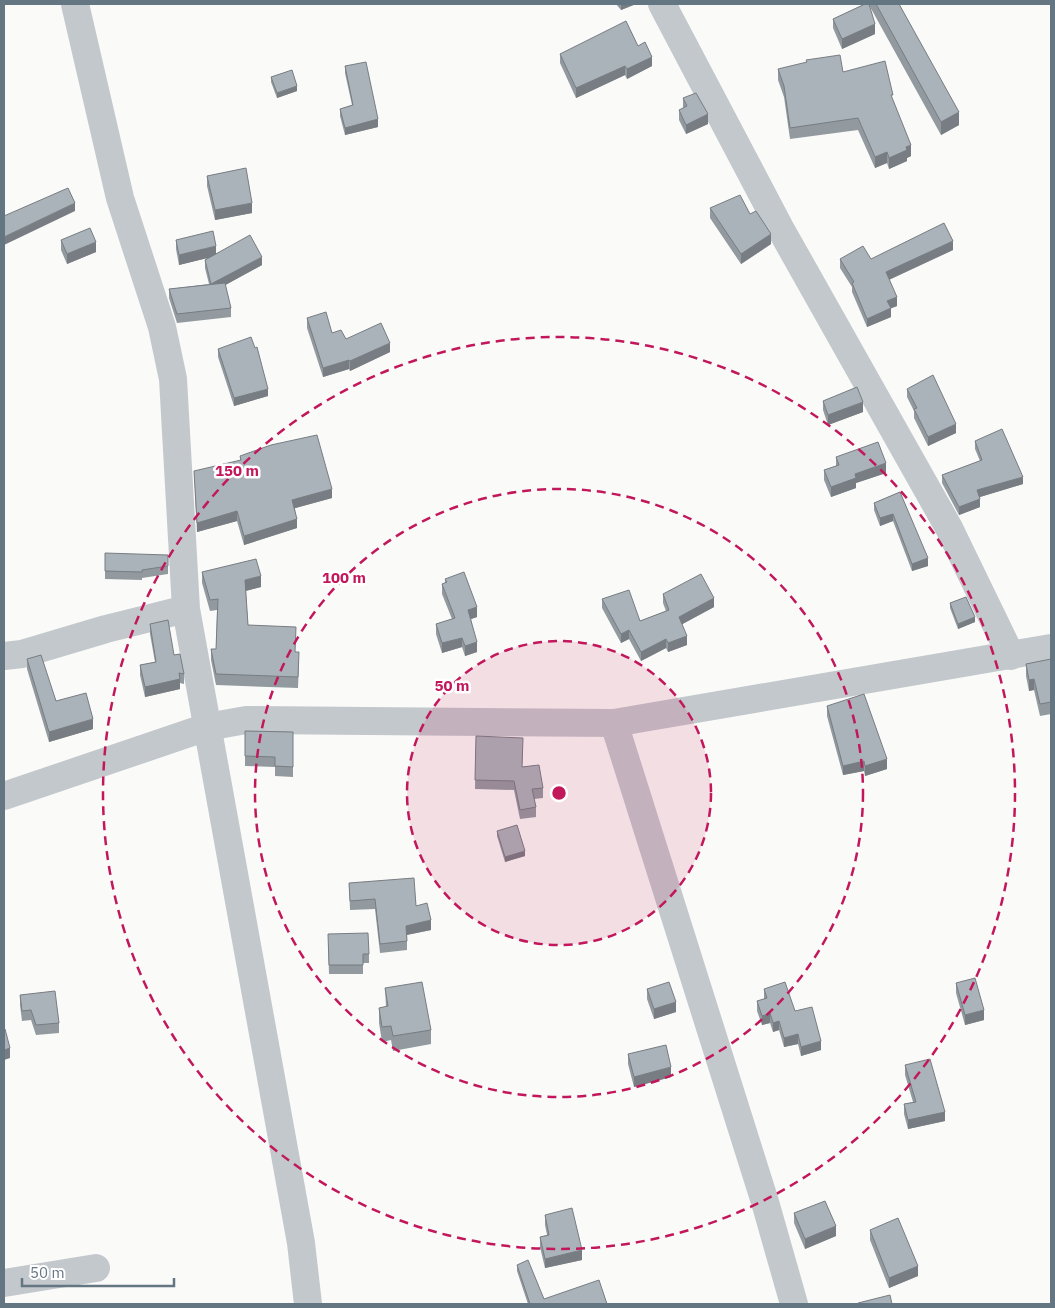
<svg xmlns="http://www.w3.org/2000/svg" width="1055" height="1308" font-family="'IBM Plex Sans',sans-serif">
<style>
.lines{fill:none;stroke-linecap:round;stroke-linejoin:round}
.minor{stroke:#c3c8cc;stroke-width:28}
.wall{fill:#929a9f}
.shaded-wall{fill:#777d82}
.building{fill:#aab3b9;stroke:#777d82}
.ring{fill:none;stroke:#c2185b;stroke-width:2.5;stroke-dasharray:9 6}
.centre{fill:#c2185b;stroke:#fff;stroke-width:2.5}
.ring-label{font-size:15px;text-anchor:middle;font-weight:bold;fill:#c2185b;stroke:#fff;stroke-width:5;stroke-linejoin:round;paint-order:stroke}
</style>
<rect width="100%" height="100%" fill="#fafaf8"/>
<g class="lines">
<path class="minor" d="M 75,4 L 120,198 L 162,327 L 173,379 L 186,609 L 301,1243 L 308,1304
M 662,4 L 780,228 L 949,528 L 1011,656
M 4,656 L 22,654 L 106,629 L 186,609
M 614,723 L 765,1202 L 794,1304
M 4,796 L 207,727 L 246,720 L 614,723 L 1051,648
M 4,1283 L 96,1268"/>
</g>
<path class="wall" d="M 616,4 L 636,4 L 621,10 Z
M 865,4 L 899,4 L 959,125 L 941,135 L 869,5 L 875,34 L 842,49 L 833,28 L 833,19 Z
M 638,46 L 652,66 L 627,79 L 625,75 L 576,98 L 560,63 L 560,54 Z
M 345,66 L 378,127 L 345,135 L 340,116 L 340,109 L 352,105 L 345,73 Z
M 778,69 L 843,72 L 893,101 L 911,156 L 907,158 L 907,161 L 889,169 L 887,163 L 875,168 L 858,130 L 790,139 L 784,97 L 778,80 Z
M 271,77 L 297,91 L 277,98 L 271,82 Z
M 683,98 L 708,124 L 686,134 L 679,120 L 679,110 L 683,108 Z
M 207,176 L 252,213 L 215,220 L 207,186 Z
M 710,208 L 750,214 L 771,244 L 741,264 L 710,218 Z
M 61,240 L 96,252 L 67,264 L 61,250 Z
M 176,240 L 216,253 L 262,265 L 225,285 L 231,308 L 231,317 L 177,323 L 169,298 L 169,289 L 209,284 L 205,268 L 205,260 L 207,258 L 179,265 L 176,249 Z
M 953,250 L 889,280 L 897,306 L 891,308 L 891,317 L 867,327 L 852,292 L 852,287 L 840,268 L 840,259 L 871,259 Z
M 307,318 L 332,333 L 346,339 L 390,352 L 350,371 L 349,369 L 323,377 L 307,328 Z
M 218,349 L 268,396 L 234,406 L 218,357 Z
M 907,389 L 956,433 L 928,446 L 914,418 L 914,411 L 907,397 Z
M 823,401 L 863,412 L 828,425 L 823,410 Z
M 975,441 L 1023,484 L 979,497 L 980,507 L 959,515 L 942,483 L 942,475 L 980,461 L 975,449 Z
M 240,456 L 332,498 L 295,508 L 297,528 L 244,545 L 237,521 L 197,532 L 194,471 L 240,461 Z
M 836,457 L 886,473 L 856,483 L 856,488 L 831,497 L 824,480 L 824,470 L 836,466 Z
M 900,492 L 928,566 L 912,571 L 893,521 L 880,526 L 874,510 L 874,503 Z
M 105,553 L 168,566 L 168,574 L 142,578 L 142,580 L 105,579 Z
M 202,572 L 261,587 L 246,591 L 248,625 L 295,652 L 299,663 L 298,688 L 216,685 L 211,660 L 211,649 L 216,649 L 217,610 L 210,611 L 202,583 Z
M 445,579 L 477,617 L 471,619 L 477,652 L 465,656 L 462,647 L 442,653 L 436,634 L 436,624 L 452,619 L 442,594 L 442,584 L 445,583 Z
M 663,594 L 714,607 L 682,624 L 687,645 L 668,652 L 666,648 L 641,661 L 629,639 L 621,643 L 602,608 L 602,599 L 640,621 L 666,611 L 663,603 Z
M 950,603 L 975,622 L 958,629 L 950,608 Z
M 150,624 L 184,674 L 184,684 L 180,683 L 180,689 L 145,697 L 140,675 L 140,665 L 155,662 L 150,634 Z
M 27,659 L 56,701 L 93,729 L 49,742 L 27,669 Z
M 1051,659 L 1051,714 L 1040,716 L 1034,690 L 1029,691 L 1026,676 L 1026,664 Z
M 827,706 L 887,769 L 865,776 L 864,771 L 843,775 L 827,716 Z
M 245,731 L 293,732 L 293,777 L 275,776 L 275,767 L 245,766 Z
M 476,736 L 523,748 L 522,767 L 543,788 L 543,798 L 534,799 L 536,807 L 536,817 L 520,819 L 514,790 L 475,789 Z
M 497,831 L 525,856 L 505,862 L 497,836 Z
M 349,883 L 416,906 L 431,930 L 407,935 L 407,950 L 380,953 L 375,909 L 350,910 Z
M 328,943 L 369,954 L 369,963 L 363,963 L 363,974 L 329,974 Z
M 956,983 L 984,1020 L 965,1025 L 956,993 Z
M 385,988 L 431,1030 L 431,1044 L 393,1051 L 391,1040 L 382,1042 L 379,1023 L 379,1008 L 386,1007 Z
M 647,989 L 676,1012 L 654,1019 L 647,999 Z
M 764,989 L 795,1011 L 821,1050 L 801,1056 L 798,1044 L 784,1047 L 779,1030 L 773,1032 L 770,1023 L 762,1025 L 757,1011 L 757,1001 L 764,999 Z
M 20,995 L 59,1023 L 59,1033 L 36,1035 L 31,1020 L 22,1021 L 20,1005 Z
M 628,1054 L 671,1077 L 634,1087 L 628,1064 Z
M 905,1065 L 945,1121 L 908,1129 L 904,1114 L 904,1104 L 913,1102 L 905,1075 Z
M 794,1213 L 836,1236 L 805,1249 L 794,1223 Z
M 545,1215 L 582,1260 L 545,1268 L 540,1247 L 540,1237 L 547,1235 L 545,1225 Z
M 870,1230 L 918,1276 L 889,1288 L 870,1240 Z
M 517,1265 L 544,1299 L 607,1304 L 528,1304 L 517,1271 Z"/>
<path class="shaded-wall" d="M 623,4 L 636,4 L 621,10 L 621,5 Z
M 875,24 L 875,34 L 842,49 L 842,39 Z
M 652,57 L 652,66 L 627,79 L 627,69 Z
M 625,66 L 625,75 L 576,98 L 576,88 Z
M 297,86 L 297,91 L 277,98 L 277,93 Z
M 959,112 L 959,125 L 941,135 L 941,122 Z
M 708,114 L 708,124 L 686,134 L 686,125 Z
M 378,119 L 378,127 L 345,135 L 345,128 Z
M 911,145 L 911,156 L 907,158 L 907,161 L 889,169 L 889,158 L 906,147 Z
M 887,152 L 887,163 L 875,168 L 875,157 Z
M 75,203 L 75,211 L 4,245 L 4,237 Z
M 252,203 L 252,213 L 215,220 L 215,210 Z
M 771,234 L 771,244 L 741,264 L 741,254 Z
M 953,241 L 953,250 L 886,281 L 886,272 Z
M 96,242 L 96,252 L 67,264 L 67,254 Z
M 216,246 L 216,256 L 179,265 L 179,255 Z
M 262,257 L 262,265 L 211,293 L 211,284 Z
M 897,297 L 897,306 L 887,310 L 887,301 Z
M 891,308 L 891,317 L 867,327 L 867,319 Z
M 390,343 L 390,352 L 350,371 L 350,361 Z
M 349,360 L 349,369 L 323,377 L 323,368 Z
M 268,389 L 268,396 L 234,406 L 234,398 Z
M 863,402 L 863,412 L 828,425 L 828,415 Z
M 956,424 L 956,433 L 928,446 L 928,437 Z
M 886,463 L 886,473 L 856,483 L 856,488 L 831,497 L 831,487 L 855,474 Z
M 1023,477 L 1023,484 L 977,498 L 977,490 Z
M 332,489 L 332,498 L 292,509 L 292,500 Z
M 980,499 L 980,507 L 959,515 L 959,507 Z
M 237,511 L 237,521 L 197,532 L 197,523 Z
M 893,514 L 893,521 L 880,526 L 880,518 Z
M 297,519 L 297,528 L 244,545 L 244,536 Z
M 928,558 L 928,566 L 912,571 L 912,564 Z
M 261,576 L 261,587 L 245,591 L 245,580 Z
M 714,598 L 714,607 L 679,626 L 679,617 Z
M 477,607 L 477,617 L 468,620 L 468,610 Z
M 975,617 L 975,622 L 958,629 L 958,624 Z
M 629,630 L 629,639 L 621,643 L 621,634 Z
M 687,636 L 687,645 L 668,652 L 668,643 Z
M 462,638 L 462,647 L 442,653 L 442,643 Z
M 666,639 L 666,648 L 641,661 L 641,652 Z
M 477,642 L 477,652 L 465,656 L 465,646 Z
M 180,679 L 180,689 L 145,697 L 145,687 Z
M 1034,679 L 1034,690 L 1029,691 L 1029,680 Z
M 93,719 L 93,729 L 49,742 L 49,732 Z
M 887,759 L 887,769 L 865,776 L 865,766 Z
M 864,761 L 864,771 L 843,775 L 843,766 Z
M 525,851 L 525,856 L 505,862 L 505,857 Z
M 431,920 L 431,930 L 406,935 L 406,926 Z
M 676,1002 L 676,1012 L 654,1019 L 654,1009 Z
M 984,1010 L 984,1020 L 965,1025 L 965,1015 Z
M 770,1013 L 770,1023 L 762,1025 L 762,1016 Z
M 779,1021 L 779,1030 L 773,1032 L 773,1023 Z
M 798,1034 L 798,1044 L 784,1047 L 784,1038 Z
M 821,1041 L 821,1050 L 801,1056 L 801,1047 Z
M 10,1048 L 10,1058 L 4,1060 L 4,1050 Z
M 671,1067 L 671,1077 L 634,1087 L 634,1077 Z
M 945,1112 L 945,1121 L 908,1129 L 908,1120 Z
M 836,1226 L 836,1236 L 805,1249 L 805,1239 Z
M 582,1250 L 582,1260 L 545,1268 L 545,1259 Z
M 918,1266 L 918,1276 L 889,1288 L 889,1278 Z"/>
<path class="building" d="M 865,4 L 869,4 L 875,24 L 842,39 L 833,19 Z
M 876,4 L 899,4 L 959,112 L 941,122 Z
M 626,21 L 638,46 L 645,42 L 652,57 L 627,69 L 625,66 L 576,88 L 560,54 Z
M 840,55 L 843,72 L 885,61 L 893,95 L 891,95 L 911,145 L 906,147 L 907,150 L 889,158 L 887,152 L 875,157 L 858,118 L 790,128 L 784,86 L 778,69 L 807,62 L 806,60 Z
M 366,62 L 378,119 L 345,128 L 340,109 L 353,105 L 345,66 Z
M 292,70 L 297,86 L 277,93 L 271,77 Z
M 696,93 L 708,114 L 686,125 L 679,110 L 687,106 L 683,98 Z
M 246,168 L 252,203 L 215,210 L 207,176 Z
M 68,188 L 75,203 L 4,237 L 4,216 Z
M 740,195 L 750,214 L 756,211 L 771,234 L 741,254 L 710,208 Z
M 944,223 L 953,241 L 886,272 L 897,297 L 887,301 L 891,308 L 867,319 L 852,283 L 854,282 L 840,259 L 863,246 L 871,259 Z
M 90,228 L 96,242 L 67,254 L 61,240 Z
M 213,231 L 216,246 L 179,255 L 176,240 Z
M 250,235 L 262,257 L 211,284 L 205,260 Z
M 225,283 L 231,308 L 177,314 L 169,289 Z
M 326,312 L 332,333 L 341,330 L 346,339 L 381,323 L 390,343 L 350,361 L 349,360 L 323,368 L 307,318 Z
M 251,337 L 255,348 L 257,347 L 268,389 L 234,398 L 218,349 Z
M 933,375 L 956,424 L 928,437 L 914,409 L 917,408 L 907,389 Z
M 857,387 L 863,402 L 828,415 L 823,401 Z
M 1002,429 L 1023,477 L 977,490 L 980,499 L 959,507 L 942,475 L 982,460 L 975,441 Z
M 317,435 L 332,489 L 292,500 L 297,519 L 244,536 L 237,511 L 197,523 L 194,471 L 241,460 L 240,456 L 271,445 Z
M 878,442 L 886,463 L 855,474 L 856,478 L 831,487 L 824,470 L 839,465 L 836,457 Z
M 900,492 L 928,558 L 912,564 L 893,514 L 880,518 L 874,503 Z
M 105,553 L 168,555 L 168,566 L 142,570 L 142,572 L 105,571 Z
M 256,559 L 261,576 L 245,580 L 248,625 L 296,627 L 295,652 L 299,652 L 298,677 L 216,674 L 211,649 L 216,649 L 218,599 L 210,600 L 202,572 Z
M 464,572 L 477,607 L 468,610 L 477,642 L 465,646 L 462,638 L 442,643 L 436,624 L 455,618 L 442,584 L 447,582 L 445,579 Z
M 701,574 L 714,598 L 679,617 L 687,636 L 668,643 L 666,639 L 641,652 L 629,630 L 621,634 L 602,599 L 629,590 L 640,621 L 669,610 L 663,594 Z
M 966,597 L 975,617 L 958,624 L 950,603 Z
M 168,620 L 174,655 L 180,654 L 184,674 L 179,673 L 180,679 L 145,687 L 140,665 L 156,662 L 150,624 Z
M 41,655 L 56,701 L 86,693 L 93,719 L 49,732 L 27,659 Z
M 1051,659 L 1051,702 L 1040,704 L 1034,679 L 1029,680 L 1026,664 Z
M 864,694 L 887,759 L 865,766 L 864,761 L 843,766 L 827,706 Z
M 245,731 L 293,732 L 293,767 L 275,766 L 275,757 L 245,756 Z
M 476,736 L 523,738 L 522,767 L 539,765 L 543,788 L 532,789 L 536,807 L 520,810 L 514,781 L 475,780 Z
M 517,825 L 525,851 L 505,857 L 497,831 Z
M 414,878 L 416,906 L 427,903 L 431,920 L 406,926 L 407,941 L 380,944 L 375,899 L 350,901 L 349,883 Z
M 368,933 L 369,954 L 363,954 L 363,965 L 329,965 L 328,934 Z
M 975,978 L 984,1010 L 965,1015 L 956,983 Z
M 422,982 L 431,1030 L 393,1036 L 391,1026 L 382,1027 L 379,1008 L 388,1006 L 385,988 Z
M 669,982 L 676,1002 L 654,1009 L 647,989 Z
M 785,982 L 795,1011 L 812,1007 L 821,1041 L 801,1047 L 798,1034 L 784,1038 L 779,1021 L 773,1023 L 770,1013 L 762,1016 L 757,1001 L 767,998 L 764,989 Z
M 55,991 L 59,1023 L 36,1025 L 31,1010 L 22,1011 L 20,995 Z
M 4,1029 L 5,1029 L 10,1048 L 4,1050 Z
M 666,1045 L 671,1067 L 634,1077 L 628,1054 Z
M 930,1059 L 945,1112 L 908,1120 L 904,1104 L 916,1102 L 905,1065 Z
M 825,1201 L 836,1226 L 805,1239 L 794,1213 Z
M 572,1208 L 582,1250 L 545,1259 L 540,1237 L 549,1235 L 545,1215 Z
M 898,1218 L 918,1266 L 889,1278 L 870,1230 Z
M 528,1260 L 544,1299 L 599,1280 L 607,1304 L 530,1304 L 517,1265 Z
M 890,1295 L 892,1304 L 859,1304 L 858,1303 Z"/>
<circle cx="559" cy="793" r="152" fill="#c2185b" fill-opacity=".12"/>
<g class="ring">
<circle cx="559" cy="793" r="152"/>
<circle cx="559" cy="793" r="304"/>
<circle cx="559" cy="793" r="456"/>
</g>
<circle cx="559" cy="793" r="8" class="centre"/>
<g class="ring-label">
<text x="237" y="476">150 m</text>
<text x="344" y="583">100 m</text>
<text x="452" y="691">50 m</text>
</g>
<rect width="1055" height="1308" fill="none" stroke="#657683" stroke-width="10"/>
<path d="M22 1278v8h152v-8" fill="none" stroke="#657683" stroke-width="2.5"/>
<text x="30" y="1278" font-size="15" fill="#657683" stroke="#ffffff" stroke-width="4" paint-order="stroke">50 m</text>
</svg>
